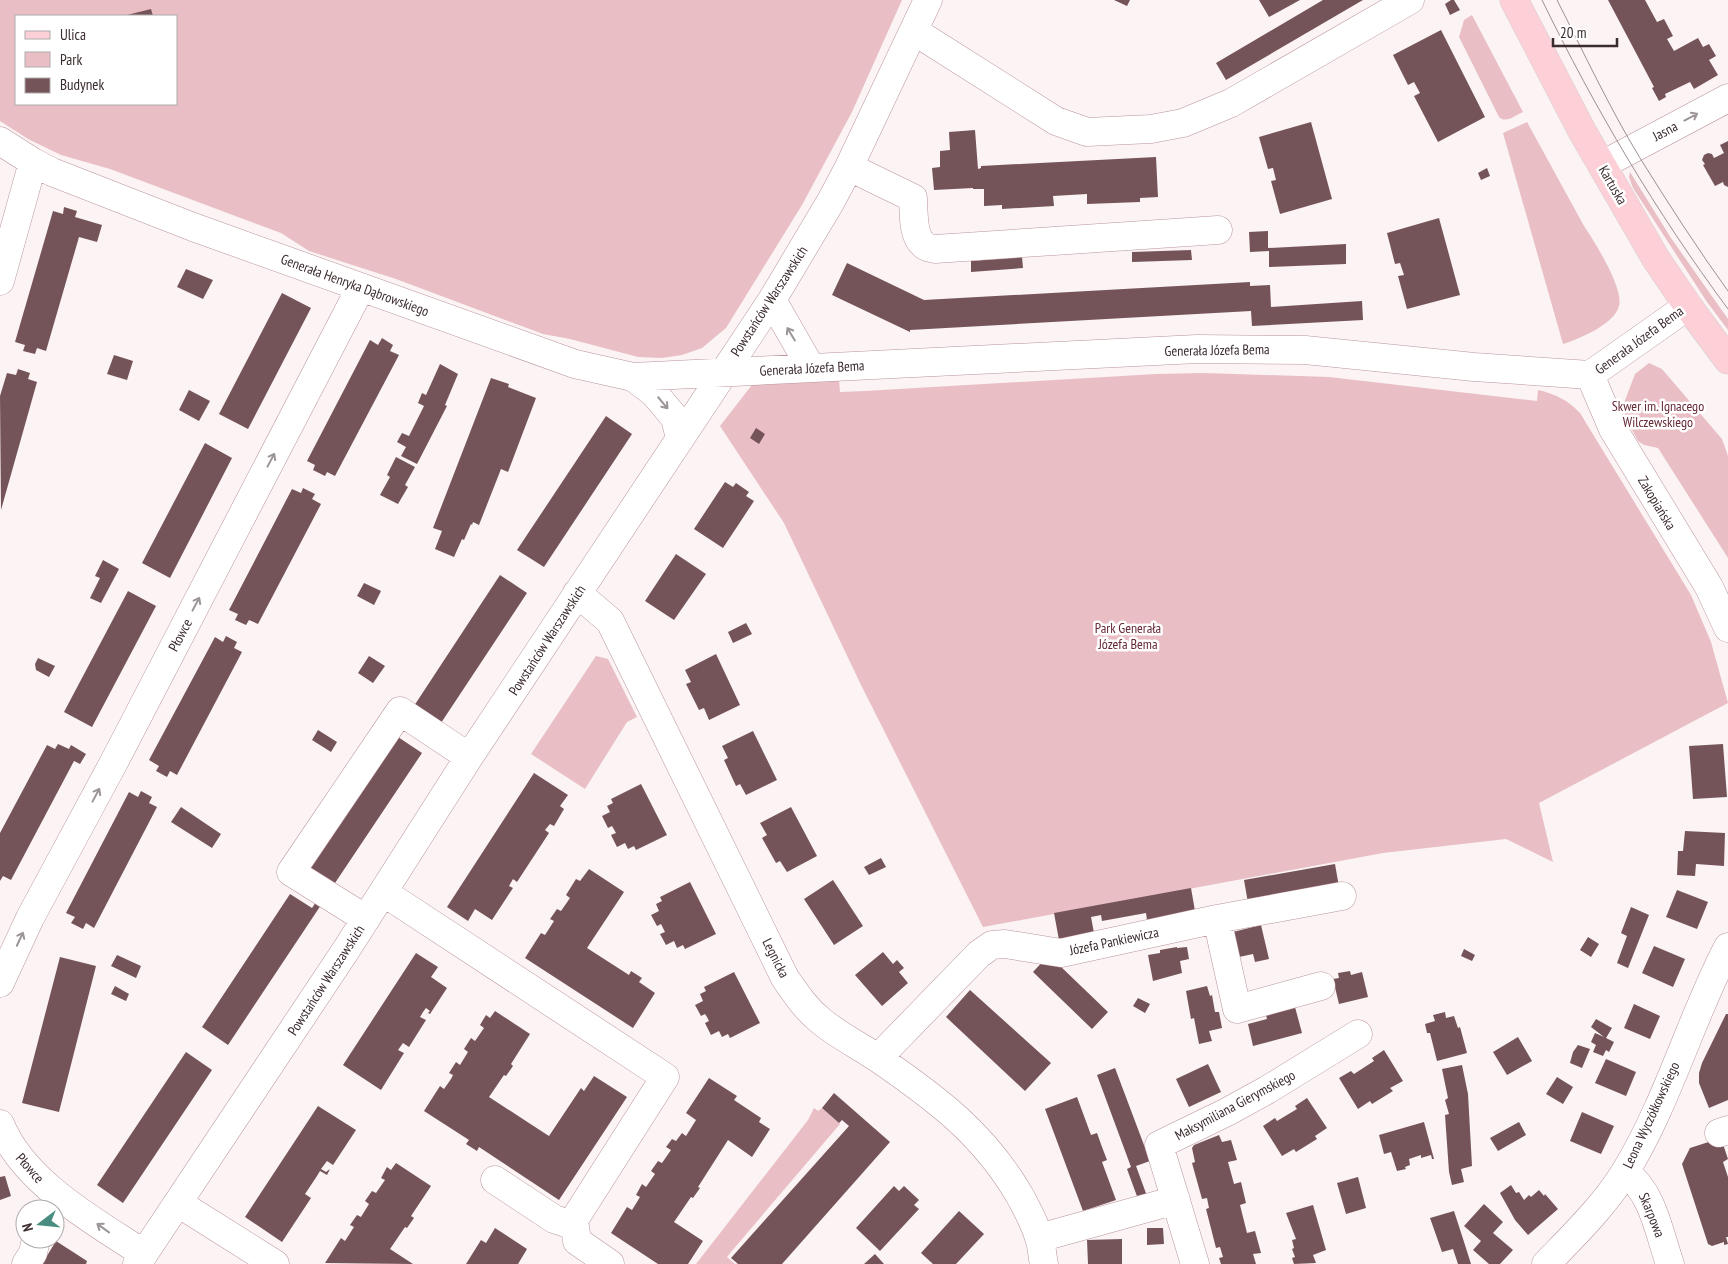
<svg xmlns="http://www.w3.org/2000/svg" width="1728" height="1264" font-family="'PT Sans Narrow',sans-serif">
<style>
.green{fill:#e9bfc5;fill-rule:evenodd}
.building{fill:#755459}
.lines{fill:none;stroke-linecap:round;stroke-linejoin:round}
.minor-casing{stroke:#ba959b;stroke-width:29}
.major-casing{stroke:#d4d0d1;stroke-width:29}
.minor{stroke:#fff;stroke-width:28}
.major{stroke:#fdcfd6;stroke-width:28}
.tram{stroke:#9b8f91;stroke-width:1}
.oneway{stroke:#9c9596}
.labels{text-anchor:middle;stroke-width:5;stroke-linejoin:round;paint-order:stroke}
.street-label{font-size:14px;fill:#3a2b2d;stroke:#fff}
.park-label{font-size:14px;fill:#652936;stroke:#fff}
</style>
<rect width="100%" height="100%" fill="#fbf3f4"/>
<path class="green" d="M 0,0 L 902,0 L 852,112 L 802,205 L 726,328 L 702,348 L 682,355 L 662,358 L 638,357 L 570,339 L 543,334 L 396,279 L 309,251 L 281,233 L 110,169 L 61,155 L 28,139 L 0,121 ZM 16,16 L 176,16 L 176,104 L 16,104 Z
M 1472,15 L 1523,112 C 1516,115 1506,124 1499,117 L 1459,37 L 1464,20 Z
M 1527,122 L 1584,226 C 1594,241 1624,288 1619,306 C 1615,324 1579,339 1563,344 L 1503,133 Z
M 1630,172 L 1671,238 L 1728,319 L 1728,330 L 1707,302 L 1633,188 L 1629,177 Z
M 1649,363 L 1662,369 L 1722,439 L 1728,456 L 1728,558 L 1658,448 L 1644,445 L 1638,441 L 1625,417 L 1624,403 L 1635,374 Z
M 1204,373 L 1329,377 L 1537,401 L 1538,390 C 1555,394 1568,400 1580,413 L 1691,595 L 1711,642 L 1728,703 L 1539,803 L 1553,862 L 1506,839 L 1383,853 L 983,927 L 861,685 L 784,523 L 720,426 L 755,381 L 839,380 L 840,392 L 865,391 L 1156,374 Z
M 596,656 L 608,659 L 637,717 L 627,722 L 585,789 L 531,754 Z
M 814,1108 L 818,1111 L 822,1108 L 840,1124 L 731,1252 L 727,1257 L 735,1264 L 696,1264 L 808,1120 Z"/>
<path class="building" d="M 1114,0 L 1130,0 L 1127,6 Z
M 1259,0 L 1300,0 L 1269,17 Z
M 1323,0 L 1363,0 L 1226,80 L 1216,63 Z
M 1451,0 L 1454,0 L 1460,10 L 1450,15 L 1445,4 Z
M 1608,0 L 1645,0 L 1657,22 L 1664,19 L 1673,36 L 1667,39 L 1674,51 L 1698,38 L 1703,47 L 1709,44 L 1716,56 L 1709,60 L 1718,75 L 1694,89 L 1690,82 L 1665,94 L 1666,97 L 1659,101 L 1652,88 L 1654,87 Z
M 151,9 L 153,16 L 123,16 Z
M 1441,30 L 1485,117 L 1438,142 L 1414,96 L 1420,93 L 1414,82 L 1408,85 L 1393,55 Z
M 1311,122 L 1332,199 L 1280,214 L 1271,181 L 1276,180 L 1273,168 L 1268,169 L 1259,137 Z
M 975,130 L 978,169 L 981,168 L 981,166 L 1156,157 L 1158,197 L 1140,198 L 1140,202 L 1087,204 L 1087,194 L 1053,196 L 1054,206 L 1002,209 L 1002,205 L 984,206 L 984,189 L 973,189 L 973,188 L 934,190 L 932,168 L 940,167 L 940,151 L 950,150 L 949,132 Z
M 1728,141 L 1728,187 L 1724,185 L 1723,182 L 1715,186 L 1703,165 L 1705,164 L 1702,160 L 1704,155 L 1708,153 L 1712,154 L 1714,158 L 1724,153 L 1720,145 Z
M 1487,168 L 1490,176 L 1481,180 L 1478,173 Z
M 64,207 L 77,211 L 75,217 L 102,225 L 97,242 L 79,237 L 46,351 L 37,348 L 35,354 L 23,351 L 25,345 L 15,342 L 53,211 L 63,214 Z
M 1439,218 L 1460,295 L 1407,309 L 1398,276 L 1404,275 L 1400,263 L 1395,264 L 1387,233 Z
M 1268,231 L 1268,248 L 1346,244 L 1346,264 L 1269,267 L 1269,251 L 1250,252 L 1249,232 Z
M 1191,250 L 1192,260 L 1132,262 L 1132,252 Z
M 1022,257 L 1023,268 L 971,272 L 971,261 Z
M 847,263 L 924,300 L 1250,282 L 1250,286 L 1270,285 L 1271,307 L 1362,301 L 1363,320 L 1252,326 L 1251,311 L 910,330 L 910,332 L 832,295 Z
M 186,269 L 213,280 L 203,299 L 177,287 Z
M 282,293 L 311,308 L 248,429 L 219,414 Z
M 382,338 L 393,345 L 390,351 L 399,355 L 335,476 L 327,472 L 325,476 L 313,470 L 315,465 L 307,461 L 370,340 L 378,345 Z
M 114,355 L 133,361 L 127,380 L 107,374 Z
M 440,364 L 458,374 L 445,405 L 447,406 L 417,464 L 401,456 L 406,447 L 397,442 L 402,433 L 409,436 L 424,406 L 418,403 L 422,393 L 426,395 Z
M 18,369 L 30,373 L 28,379 L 37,382 L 1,510 L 0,396 L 7,373 L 16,375 Z
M 491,378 L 509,384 L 508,387 L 536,398 L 508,472 L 501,469 L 479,525 L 473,522 L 472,525 L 471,524 L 464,540 L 462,539 L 454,557 L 435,549 L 442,531 L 433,528 Z
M 189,390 L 210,401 L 199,421 L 179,410 Z
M 606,416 L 632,434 L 544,567 L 517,550 Z
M 756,428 L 765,434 L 759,444 L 750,438 Z
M 205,443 L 232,458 L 170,578 L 142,563 Z
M 396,457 L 415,467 L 405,485 L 408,487 L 398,504 L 380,495 L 390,477 L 387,475 Z
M 725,482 L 733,487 L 736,483 L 749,492 L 746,496 L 754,501 L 723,548 L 694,529 Z
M 303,488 L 315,494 L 312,499 L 321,504 L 258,624 L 249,620 L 246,625 L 235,620 L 238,614 L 229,610 L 292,489 L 301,493 Z
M 676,554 L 706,574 L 674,620 L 645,601 Z
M 103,560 L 119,569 L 101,603 L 90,598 L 100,578 L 95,576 Z
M 500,575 L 527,593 L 439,726 L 412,709 Z
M 364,583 L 381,591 L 374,605 L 357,596 Z
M 128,591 L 156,606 L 92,727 L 64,712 Z
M 746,623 L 752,634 L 733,643 L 728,632 Z
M 226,636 L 237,642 L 234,648 L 242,652 L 177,775 L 170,771 L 167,777 L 156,771 L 159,766 L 149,760 L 215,637 L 223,642 Z
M 716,654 L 740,705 L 709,720 L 704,708 L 699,710 L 686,684 L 691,682 L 685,670 Z
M 369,656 L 385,666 L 373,683 L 358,673 Z
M 38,658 L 55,666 L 49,677 L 36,670 L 35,664 Z
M 318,730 L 337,742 L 331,752 L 312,740 Z
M 753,731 L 777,780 L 746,795 L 740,784 L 736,786 L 724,760 L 728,758 L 722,746 Z
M 395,735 L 422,753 L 333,886 L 306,868 Z
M 58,744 L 69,749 L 71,745 L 86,754 L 80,764 L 74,761 L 11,880 L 3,876 L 0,881 L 0,833 L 47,745 L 55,749 Z
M 1723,744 L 1727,797 L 1693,799 L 1689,746 Z
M 534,773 L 568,795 L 560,806 L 564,809 L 554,826 L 550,824 L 545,830 L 549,833 L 517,882 L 513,879 L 509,886 L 513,888 L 492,920 L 475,909 L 468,921 L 447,907 Z
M 641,784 L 667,835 L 636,850 L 634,846 L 628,849 L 625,843 L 617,847 L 611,835 L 616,833 L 612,826 L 608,828 L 602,816 L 610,812 L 607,806 L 613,803 L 611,799 Z
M 141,791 L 152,797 L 149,803 L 157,807 L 94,928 L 86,923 L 83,929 L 71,923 L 75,917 L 66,913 L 129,792 L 138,797 Z
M 181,807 L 221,834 L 212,848 L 171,822 Z
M 791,807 L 817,856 L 787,872 L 780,861 L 776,863 L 762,838 L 767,835 L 760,823 Z
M 1685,831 L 1725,833 L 1724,866 L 1696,864 L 1695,876 L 1677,875 L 1678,851 L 1683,851 Z
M 881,858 L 886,867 L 869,875 L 864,867 Z
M 1335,864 L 1339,887 L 1248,903 L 1244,880 Z
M 589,869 L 624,892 L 587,948 L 629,975 L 631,971 L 642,978 L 639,982 L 655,993 L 633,1028 L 525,958 L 541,933 L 545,935 L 554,921 L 550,919 L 557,909 L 561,911 L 570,898 L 566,895 L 576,879 L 580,881 Z
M 833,880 L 863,926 L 834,945 L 804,899 Z
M 690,882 L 716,934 L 685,949 L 683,945 L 677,948 L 674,941 L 666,945 L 660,934 L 665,932 L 661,924 L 657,926 L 651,915 L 659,911 L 656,904 L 662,901 L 660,897 Z
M 1191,888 L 1195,911 L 1147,920 L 1146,913 L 1102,921 L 1101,915 L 1091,917 L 1094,933 L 1059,940 L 1054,913 Z
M 1677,890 L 1708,902 L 1697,929 L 1666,917 Z
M 290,894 L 312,908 L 318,899 L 323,902 L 228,1045 L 202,1027 Z
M 1631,907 L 1649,915 L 1628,968 L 1617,963 L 1627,936 L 1621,933 Z
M 1261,925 L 1269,959 L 1255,962 L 1253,954 L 1239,957 L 1233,932 Z
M 1588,937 L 1599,944 L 1591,957 L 1580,950 Z
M 1654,946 L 1685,959 L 1673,987 L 1642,973 Z
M 1177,947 L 1177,948 L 1187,947 L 1189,959 L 1180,961 L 1182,973 L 1153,981 L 1148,955 L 1160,953 L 1160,950 Z
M 1464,949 L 1475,955 L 1472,961 L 1461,956 Z
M 883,952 L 893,964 L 897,960 L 904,968 L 899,972 L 908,983 L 882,1006 L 855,975 Z
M 416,953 L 438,967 L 431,977 L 447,988 L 430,1014 L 428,1013 L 430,1011 L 426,1008 L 423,1012 L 420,1017 L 426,1020 L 409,1047 L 403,1043 L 398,1050 L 404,1053 L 381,1090 L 343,1065 Z
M 117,955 L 141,966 L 136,978 L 111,966 Z
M 60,957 L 96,966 L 59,1112 L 22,1103 Z
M 1045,959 L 1053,966 L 1057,963 L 1108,1012 L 1092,1029 L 1033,972 Z
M 1350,971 L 1351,975 L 1362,972 L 1368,997 L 1339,1004 L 1333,979 L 1339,978 L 1338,973 Z
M 734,972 L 760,1023 L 730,1038 L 728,1034 L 722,1037 L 719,1031 L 711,1035 L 705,1023 L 709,1021 L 707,1017 L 705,1014 L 701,1016 L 695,1005 L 703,1001 L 700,994 L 706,991 L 704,987 Z
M 115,986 L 129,994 L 126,1001 L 111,994 Z
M 1207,986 L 1210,996 L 1212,995 L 1215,1012 L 1219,1012 L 1222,1028 L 1209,1031 L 1212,1041 L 1199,1044 L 1194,1018 L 1191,1019 L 1186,991 Z
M 970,990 L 1051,1063 L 1025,1091 L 946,1017 Z
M 1138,998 L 1150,1004 L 1145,1013 L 1133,1006 Z
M 1634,1004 L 1660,1016 L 1650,1039 L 1624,1028 Z
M 1295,1007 L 1302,1033 L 1253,1046 L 1248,1024 L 1267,1019 L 1266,1015 Z
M 495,1011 L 530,1034 L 511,1064 L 513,1066 L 506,1076 L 504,1075 L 489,1097 L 532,1125 L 549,1136 L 581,1088 L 584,1091 L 594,1076 L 627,1097 L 559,1200 L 479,1147 L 477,1151 L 466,1144 L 469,1140 L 424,1111 L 440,1086 L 444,1089 L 451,1079 L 453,1075 L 449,1073 L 456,1062 L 460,1065 L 468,1052 L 464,1049 L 471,1038 L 475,1041 L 484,1028 L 480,1025 L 486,1015 L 490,1018 Z
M 1445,1012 L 1446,1018 L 1454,1016 L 1458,1028 L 1460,1027 L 1467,1053 L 1437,1061 L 1430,1033 L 1427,1033 L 1425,1024 L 1435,1021 L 1433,1015 Z
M 1726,1014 L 1728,1014 L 1728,1100 L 1709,1108 L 1699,1083 L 1699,1073 L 1702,1063 Z
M 1596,1019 L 1612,1028 L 1606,1038 L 1614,1042 L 1609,1052 L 1606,1050 L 1603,1056 L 1593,1052 L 1596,1045 L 1591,1042 L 1595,1033 L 1604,1037 L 1591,1027 Z
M 1518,1037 L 1532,1061 L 1507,1075 L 1493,1052 Z
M 1578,1045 L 1590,1049 L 1582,1068 L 1570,1063 L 1573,1052 Z
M 1384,1050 L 1403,1081 L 1390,1088 L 1393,1091 L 1372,1104 L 1370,1101 L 1358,1109 L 1339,1078 L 1351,1071 L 1354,1074 L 1374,1061 L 1372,1058 Z
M 186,1052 L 212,1070 L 123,1203 L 97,1185 Z
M 1606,1059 L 1636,1072 L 1626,1096 L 1595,1083 Z
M 1208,1064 L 1221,1092 L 1189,1107 L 1176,1079 Z
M 1462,1065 L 1468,1094 L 1472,1166 L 1461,1169 L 1464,1182 L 1452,1185 L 1449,1172 L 1445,1115 L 1449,1114 L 1445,1100 L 1448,1098 L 1442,1069 Z
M 1115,1068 L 1150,1161 L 1136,1166 L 1147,1196 L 1138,1199 L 1127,1169 L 1131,1167 L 1097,1075 Z
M 1557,1077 L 1573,1087 L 1563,1104 L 1546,1094 Z
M 709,1078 L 737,1096 L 734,1100 L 761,1118 L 759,1122 L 770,1129 L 752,1157 L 728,1140 L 698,1187 L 700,1188 L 693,1198 L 691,1197 L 674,1222 L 703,1241 L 688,1264 L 658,1264 L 611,1233 L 627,1207 L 632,1210 L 637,1202 L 640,1197 L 636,1195 L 642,1184 L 646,1187 L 655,1174 L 651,1171 L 658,1161 L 662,1163 L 671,1150 L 666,1147 L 672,1139 L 676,1141 L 682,1133 L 686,1136 L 696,1120 L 686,1113 Z
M 834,1093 L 890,1142 L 782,1264 L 738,1264 L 731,1258 L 849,1126 L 842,1120 L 839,1123 L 822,1108 Z
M 1077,1097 L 1091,1135 L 1097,1133 L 1102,1147 L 1107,1160 L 1102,1162 L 1116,1200 L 1083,1211 L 1045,1109 Z
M 1307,1098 L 1327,1128 L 1315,1136 L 1317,1139 L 1296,1152 L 1294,1149 L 1282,1156 L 1263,1126 L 1275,1118 L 1277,1121 L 1297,1109 L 1295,1106 Z
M 318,1106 L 356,1130 L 333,1165 L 327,1161 L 321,1169 L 326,1172 L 330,1169 L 327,1175 L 320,1171 L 317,1176 L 305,1194 L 311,1198 L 282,1242 L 245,1217 Z
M 1582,1112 L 1614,1126 L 1601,1154 L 1570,1141 Z
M 1424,1122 L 1434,1159 L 1432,1159 L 1431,1155 L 1421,1158 L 1421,1155 L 1409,1159 L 1410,1165 L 1405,1167 L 1406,1169 L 1397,1171 L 1391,1152 L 1384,1154 L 1379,1135 Z
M 1519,1122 L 1526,1135 L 1498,1151 L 1490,1138 Z
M 1219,1135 L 1222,1142 L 1231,1140 L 1237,1160 L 1228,1162 L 1234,1184 L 1241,1182 L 1246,1203 L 1240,1205 L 1247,1233 L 1255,1231 L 1261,1253 L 1253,1254 L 1256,1264 L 1221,1264 L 1219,1258 L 1223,1257 L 1220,1247 L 1216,1248 L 1206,1209 L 1209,1208 L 1207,1198 L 1202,1199 L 1192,1163 L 1195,1162 L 1192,1148 L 1194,1145 Z
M 1721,1138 L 1728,1159 L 1723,1162 L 1728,1177 L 1728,1237 L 1726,1237 L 1728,1244 L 1724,1245 L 1724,1242 L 1712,1246 L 1708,1244 L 1682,1164 L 1690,1148 Z
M 396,1163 L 431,1186 L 411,1216 L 414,1218 L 407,1228 L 405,1227 L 390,1249 L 413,1264 L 325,1263 L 341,1238 L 345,1241 L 354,1227 L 350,1225 L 357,1215 L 361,1217 L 369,1204 L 365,1201 L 372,1191 L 376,1193 L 385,1180 L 381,1178 L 387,1167 L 391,1170 Z
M 5,1176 L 11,1196 L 0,1200 L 0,1177 Z
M 1358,1177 L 1366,1208 L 1346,1214 L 1337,1183 Z
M 1511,1185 L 1516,1193 L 1519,1192 L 1524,1200 L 1529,1195 L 1531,1197 L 1539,1190 L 1544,1196 L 1545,1194 L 1558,1209 L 1528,1235 L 1515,1220 L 1500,1193 Z
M 894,1186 L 899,1191 L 904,1186 L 919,1200 L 914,1205 L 919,1209 L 880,1251 L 856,1228 Z
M 1484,1204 L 1503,1222 L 1493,1233 L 1513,1250 L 1500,1264 L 1489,1264 L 1473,1250 L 1481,1241 L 1464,1226 Z
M 1313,1205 L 1326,1250 L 1313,1255 L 1316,1263 L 1294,1264 L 1292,1258 L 1295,1257 L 1292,1249 L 1294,1248 L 1292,1240 L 1296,1239 L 1286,1213 Z
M 959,1211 L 984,1234 L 956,1264 L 933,1264 L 921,1253 Z
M 1454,1211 L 1465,1245 L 1471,1264 L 1458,1264 L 1453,1249 L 1442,1252 L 1430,1218 Z
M 495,1228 L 527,1249 L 518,1264 L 466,1264 L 481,1240 L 486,1243 Z
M 1147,1228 L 1163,1228 L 1164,1244 L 1147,1245 Z
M 1122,1239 L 1122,1264 L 1088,1264 L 1087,1240 Z
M 56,1241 L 87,1261 L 86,1264 L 42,1264 Z
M 875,1254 L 884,1264 L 864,1264 Z"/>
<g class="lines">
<defs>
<path id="minor" d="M 914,31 L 1056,121 L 1087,132 L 1151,129 L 1183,123 L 1231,103 L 1410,0
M 0,141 L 33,162 L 52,172 L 193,227 L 575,364 L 633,377 L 1197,349 L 1305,350 L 1474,367 L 1590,375 L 1688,306
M 1602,165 L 1728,98
M 849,167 L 913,198 C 914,212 912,236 924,245 C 926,248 932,248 935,249 L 1218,230
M 0,281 L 33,162
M 772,300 L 811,368
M 1590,375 L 1613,429 L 1709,587 L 1728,628
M 633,377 L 654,393 L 675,418 L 680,438
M 577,593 L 610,621 L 785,978 C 796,994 806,1009 821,1021 C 839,1036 860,1046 879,1059 C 937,1099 984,1134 1020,1196 C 1027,1209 1035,1223 1039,1238 C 1042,1246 1042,1255 1044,1264
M 383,892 L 665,1077 L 574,1220
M 366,919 L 291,872 L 400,711 L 469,757
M 1217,919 L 1237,1009 L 1321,986
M 0,983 L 30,918 L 114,762 L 361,287
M 878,1058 L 979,954 L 992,945 L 1005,944 L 1061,953 L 1217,919 L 1342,896
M 0,1124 C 24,1183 93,1220 144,1254
M 1719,1133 L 1728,1130
M 1625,1172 C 1653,1192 1659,1233 1670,1264
M 495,1180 L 554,1219 L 566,1223 L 574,1220 L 577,1241 L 610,1264
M 178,1203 L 275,1264
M 1039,1238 L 1176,1200
M 26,1264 L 33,1253 L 36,1239
M 137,1264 L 346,950 L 469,757 L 772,300 L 831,201 L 849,167 L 928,0
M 1195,1264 L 1159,1145 L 1227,1112 L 1267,1090 L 1358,1034
M 1546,1264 C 1574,1235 1604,1206 1625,1172 C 1668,1102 1690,1020 1728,947"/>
<path id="major" d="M 1514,0 L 1582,131 L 1656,259 L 1688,306 L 1728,360"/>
</defs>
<use href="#minor" class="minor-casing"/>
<use href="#major" class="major-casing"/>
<use href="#minor" class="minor"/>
<use href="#major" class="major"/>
<path class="tram" d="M 1542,0 C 1595,109 1656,212 1728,309
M 1557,0 C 1584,53 1609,107 1640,158 C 1668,203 1697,248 1728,291"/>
</g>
<defs><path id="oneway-shaft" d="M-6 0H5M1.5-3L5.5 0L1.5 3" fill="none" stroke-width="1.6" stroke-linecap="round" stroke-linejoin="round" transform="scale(1.25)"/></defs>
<g class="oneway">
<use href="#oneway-shaft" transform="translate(1691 117) rotate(-28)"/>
<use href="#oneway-shaft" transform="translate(791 334) rotate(-121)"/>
<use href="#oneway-shaft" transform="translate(663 403) rotate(50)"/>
<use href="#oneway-shaft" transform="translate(271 460) rotate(-62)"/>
<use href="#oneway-shaft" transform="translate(196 604) rotate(-62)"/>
<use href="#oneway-shaft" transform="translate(96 795) rotate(-62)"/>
<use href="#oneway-shaft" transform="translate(20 939) rotate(-65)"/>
<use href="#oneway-shaft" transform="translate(103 1228) rotate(-144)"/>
</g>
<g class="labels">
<g class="street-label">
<text transform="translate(1665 131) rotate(-28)" y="5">Jasna</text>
<text transform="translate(1613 185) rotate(60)" y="5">Kartuska</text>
<text transform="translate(355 285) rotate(20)" y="5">Generała Henryka Dąbrowskiego</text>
<text transform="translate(769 301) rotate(-57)" y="5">Powstańców Warszawskich</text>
<text transform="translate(1639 340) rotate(-36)" y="5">Generała Józefa Bema</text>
<text transform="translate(1217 350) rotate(-1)" y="5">Generała Józefa Bema</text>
<text transform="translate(812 368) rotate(-3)" y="5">Generała Józefa Bema</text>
<text transform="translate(1657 503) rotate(59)" y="5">Zakopiańska</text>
<text transform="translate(180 635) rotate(-62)" y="5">Płowce</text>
<text transform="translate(547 640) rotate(-57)" y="5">Powstańców Warszawskich</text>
<text transform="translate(1114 941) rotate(-12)" y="5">Józefa Pankiewicza</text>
<text transform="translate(776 958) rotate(63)" y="5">Legnicka</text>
<text transform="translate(326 980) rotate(-57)" y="5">Powstańców Warszawskich</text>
<text transform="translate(1235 1105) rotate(-28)" y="5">Maksymiliana Gierymskiego</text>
<text transform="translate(1651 1115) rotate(-65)" y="5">Leona Wyczółkowskiego</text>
<text transform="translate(30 1168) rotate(49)" y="5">Płowce</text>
<text transform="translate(1652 1215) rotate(68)" y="5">Skarpowa</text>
</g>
<g class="park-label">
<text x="1658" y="411">Skwer im. Ignacego<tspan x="1658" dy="16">Wilczewskiego</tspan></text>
<text x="1128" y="633">Park Generała<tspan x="1128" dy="16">Józefa Bema</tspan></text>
</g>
</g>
<rect x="15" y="15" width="162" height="90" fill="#ffffff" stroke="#b0aaab"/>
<rect x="25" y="31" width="25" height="8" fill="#fdcfd6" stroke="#b0aaab"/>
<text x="60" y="40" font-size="15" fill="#3a2b2d">Ulica</text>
<rect x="25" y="52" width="25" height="15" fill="#e9bfc5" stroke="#b0aaab"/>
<text x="60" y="65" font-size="15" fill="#3a2b2d">Park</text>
<rect x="25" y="78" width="25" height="15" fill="#755459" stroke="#b0aaab"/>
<text x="60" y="90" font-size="15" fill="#3a2b2d">Budynek</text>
<g transform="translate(40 1224) rotate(254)"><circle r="24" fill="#ffffff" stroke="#b0aaab"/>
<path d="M0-4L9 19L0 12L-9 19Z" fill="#498d81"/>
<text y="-8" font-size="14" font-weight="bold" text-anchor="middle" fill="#3a2b2d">N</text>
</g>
<path d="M1553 38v8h64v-8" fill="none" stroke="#3a2b2d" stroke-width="2.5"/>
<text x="1560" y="38" font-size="15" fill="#3a2b2d" stroke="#ffffff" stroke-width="4" paint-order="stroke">20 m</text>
</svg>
